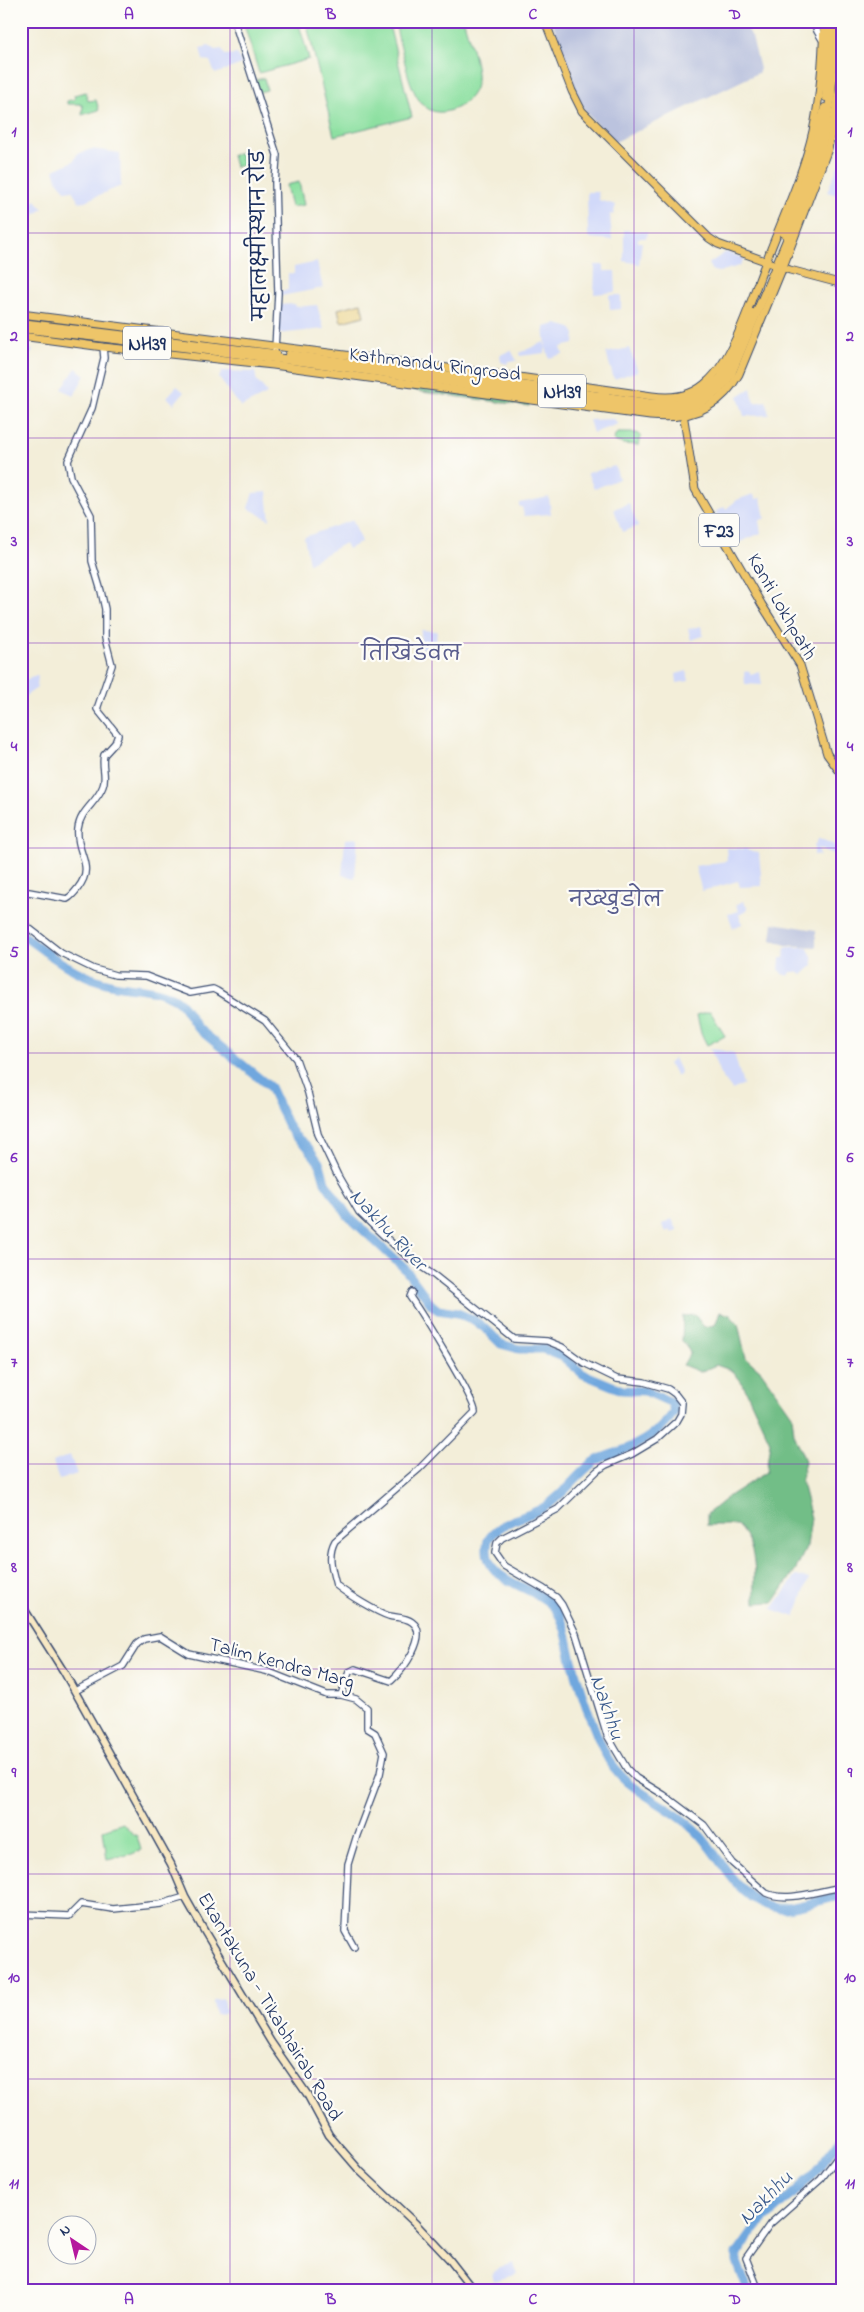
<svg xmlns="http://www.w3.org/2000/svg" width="864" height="2312" font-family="'Indie Flower','Playpen Sans Deva',sans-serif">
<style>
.built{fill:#d1d9f9}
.industrial{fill:#bbc3de}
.green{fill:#8de0a1;stroke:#548880}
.forest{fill:#72be87;stroke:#467672}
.sand{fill:#eeda9e;stroke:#84847e}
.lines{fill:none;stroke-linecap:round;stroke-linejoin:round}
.river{stroke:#70a7de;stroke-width:9}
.tertiary-casing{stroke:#3b4c70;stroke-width:8}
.secondary-casing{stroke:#3b4c70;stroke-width:9}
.primary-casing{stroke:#3b4c70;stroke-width:9}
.trunk-casing{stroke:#3b4c70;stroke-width:10}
.tertiary{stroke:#fff;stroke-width:5.5}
.secondary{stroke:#f8e8c3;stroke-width:6}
.primary{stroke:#eec569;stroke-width:7}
.trunk{stroke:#eec569;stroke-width:8}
.grid{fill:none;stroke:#7b2cbf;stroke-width:1;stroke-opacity:0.55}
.labels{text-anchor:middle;stroke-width:4.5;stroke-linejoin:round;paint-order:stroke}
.shield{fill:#fdfcf7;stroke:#5f6c8c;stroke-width:1}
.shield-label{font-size:19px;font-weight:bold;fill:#1b2f5e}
.street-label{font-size:20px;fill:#1b2f5e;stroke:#fdfcf7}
.neighbourhood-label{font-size:21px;fill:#5a5e8e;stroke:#fdfcf7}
.water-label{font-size:21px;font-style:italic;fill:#39598b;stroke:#fdfcf7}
.neatline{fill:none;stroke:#7b2cbf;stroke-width:2}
.grid-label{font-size:16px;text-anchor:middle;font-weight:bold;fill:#7b2cbf}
</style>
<rect width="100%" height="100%" fill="#fdfcf7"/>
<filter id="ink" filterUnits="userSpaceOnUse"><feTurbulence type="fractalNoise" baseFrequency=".02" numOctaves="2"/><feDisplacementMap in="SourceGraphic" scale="10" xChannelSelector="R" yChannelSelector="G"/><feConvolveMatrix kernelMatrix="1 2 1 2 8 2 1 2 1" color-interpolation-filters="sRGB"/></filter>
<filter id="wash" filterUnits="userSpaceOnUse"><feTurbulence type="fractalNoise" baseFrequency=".0096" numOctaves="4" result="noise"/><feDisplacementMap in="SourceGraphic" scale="20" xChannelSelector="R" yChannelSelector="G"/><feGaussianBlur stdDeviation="1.12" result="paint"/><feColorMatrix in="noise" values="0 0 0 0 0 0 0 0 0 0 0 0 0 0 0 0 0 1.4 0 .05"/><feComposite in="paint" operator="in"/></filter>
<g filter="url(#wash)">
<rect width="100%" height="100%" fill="#f3eed9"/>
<path class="built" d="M 209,46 L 215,50 L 222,49 L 225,55 L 237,54 L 242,64 L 215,74 L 210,61 L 203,60 L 200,48 Z
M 92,149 L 120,153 L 121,186 L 80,203 L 72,190 L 66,191 L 58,182 L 54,170 L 74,161 L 77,154 Z
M 843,165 L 843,274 L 834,271 L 835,244 L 840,241 L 837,195 L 827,192 L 838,166 Z
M 587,192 L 598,192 L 599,200 L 616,205 L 613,215 L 610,214 L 612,240 L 590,238 L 588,235 Z
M 36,200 L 43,209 L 24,222 L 21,219 L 21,211 Z
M 624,230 L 647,232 L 646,238 L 638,238 L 638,242 L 642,242 L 639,264 L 624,261 Z
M 726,252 L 744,258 L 742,263 L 739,266 L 719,272 L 713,271 L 708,264 Z
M 317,262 L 323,288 L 281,296 L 281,291 L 288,290 L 288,273 L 294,274 L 294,267 Z
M 595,265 L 604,265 L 604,271 L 615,271 L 616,292 L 594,294 Z
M 609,295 L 621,295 L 621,309 L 610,310 Z
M 295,304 L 296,307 L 317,305 L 324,329 L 277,334 L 278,305 Z
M 557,324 L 571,328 L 575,334 L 574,344 L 561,347 L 563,354 L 549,358 L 546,347 L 545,353 L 520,356 L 519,353 L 544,342 L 546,347 L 544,327 Z
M 26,345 L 33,351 L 26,360 L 21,356 L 21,351 Z
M 629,348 L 638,371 L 614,379 L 606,353 Z
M 511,350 L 517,361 L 509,361 L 507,364 L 501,362 L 500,355 Z
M 76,368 L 85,375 L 74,396 L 62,389 Z
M 222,371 L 255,372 L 257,382 L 263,387 L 267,394 L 241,407 L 219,378 Z
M 177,386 L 184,392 L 174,404 L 167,397 Z
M 751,388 L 754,403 L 766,401 L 769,415 L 744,416 L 738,396 Z
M 613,419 L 618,424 L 593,433 L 589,420 Z
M 615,466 L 619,479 L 594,489 L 587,473 Z
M 267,492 L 270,520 L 248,508 L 253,493 Z
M 753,494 L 756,499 L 761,498 L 765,518 L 759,521 L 761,533 L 736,544 L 715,512 L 724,507 L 726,509 L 737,500 Z
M 549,497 L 551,514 L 524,516 L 522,507 L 519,507 L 519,503 Z
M 629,503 L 638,526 L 622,532 L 614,509 Z
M 353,520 L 361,542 L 348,549 L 345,543 L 309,563 L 304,537 Z
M 701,626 L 703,636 L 691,640 L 688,629 Z
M 421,630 L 437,631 L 435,650 L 420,648 Z
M 687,671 L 689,681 L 677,683 L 676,674 Z
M 750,671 L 750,674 L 760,672 L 762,685 L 745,684 L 744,672 Z
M 38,675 L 37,688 L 21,699 L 21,682 Z
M 358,838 L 355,878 L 342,875 L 345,839 Z
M 819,838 L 843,849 L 842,857 L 818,848 L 820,856 L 814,855 L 814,846 Z
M 726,848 L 746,849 L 749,851 L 759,852 L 762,886 L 740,887 L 738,881 L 702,891 L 695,866 L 727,861 Z
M 743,901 L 748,909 L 739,914 L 742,924 L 733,928 L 728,914 L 739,911 L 736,905 Z
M 839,934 L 843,934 L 843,961 L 839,961 Z
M 789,947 L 807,947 L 812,956 L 813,965 L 802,975 L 798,972 L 791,972 L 789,976 L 782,974 L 779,969 L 780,958 L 784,958 L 785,948 Z
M 710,1048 L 734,1053 L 743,1085 L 732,1090 L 720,1074 Z
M 674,1058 L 681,1073 L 677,1076 L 668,1064 Z
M 672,1219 L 678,1231 L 672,1233 L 670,1230 L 666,1232 L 662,1224 Z
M 70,1455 L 77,1474 L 59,1480 L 53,1462 Z
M 796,1576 L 809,1579 L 795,1617 L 772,1609 Z
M 223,1998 L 225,2014 L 215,2015 L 213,2000 Z
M 514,2263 L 517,2274 L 494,2281 L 492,2275 L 500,2267 Z"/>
<path class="industrial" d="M 552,21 L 743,21 L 752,37 L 760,69 L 758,73 L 615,142 L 587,114 L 577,95 Z
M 773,923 L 816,930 L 816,947 L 786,945 L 771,940 Z"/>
<path class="green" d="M 243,21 L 298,21 L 309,59 L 259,73 Z
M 306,21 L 388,21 L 412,117 L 334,136 Z
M 396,21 L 464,21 C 468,37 479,66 477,81 C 475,93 468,101 458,107 C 420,127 410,84 404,59 C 401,46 396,34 396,21 Z
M 264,78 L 267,90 L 259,92 L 256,80 Z
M 86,92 L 88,101 L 96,100 L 99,110 L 82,115 L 83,106 L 80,104 L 67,104 L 67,101 L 75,99 L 74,95 Z
M 240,153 L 243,165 L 235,167 L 232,155 Z
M 299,182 L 304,205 L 291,207 L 286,185 Z
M 618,433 L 637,433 L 641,437 L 639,445 L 623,444 L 614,441 L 615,435 Z
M 710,1011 L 725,1036 L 707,1045 L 701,1033 L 697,1015 Z
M 123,1823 L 133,1834 L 137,1836 L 141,1850 L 132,1854 L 107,1859 L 103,1830 Z"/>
<path class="forest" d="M 411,385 L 475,393 L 530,404 L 529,406 L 422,392 L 409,389 Z
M 720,1312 L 730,1315 L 738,1324 L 746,1358 L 761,1371 L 792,1415 L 794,1434 L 805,1461 L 801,1479 L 811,1518 L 807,1546 L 796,1569 L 774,1602 L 755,1603 C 754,1572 759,1548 737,1525 L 707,1525 L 707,1514 L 729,1496 L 766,1472 L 770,1442 L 743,1384 L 733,1371 L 716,1365 L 700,1372 L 683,1365 L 690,1353 L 686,1345 L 682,1342 L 683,1316 L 695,1315 L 704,1327 L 715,1325 Z"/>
<path class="sand" d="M 361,303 L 364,316 L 341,322 L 338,309 Z"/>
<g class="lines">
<path class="river" d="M 21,934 C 49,955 76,976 110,984 C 133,990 156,986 177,1000 C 187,1007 191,1022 200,1030 L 270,1087 L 288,1126 L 295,1136 L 307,1146 L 320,1164 L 325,1182 L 348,1216 L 405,1269 L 431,1304 L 438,1310 L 457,1313 L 474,1320 L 487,1330 L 501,1344 L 519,1349 L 543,1349 L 563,1357 L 583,1374 L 622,1390 L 645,1391 L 672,1403 L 674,1412 C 661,1432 640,1444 619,1452 C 610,1455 602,1457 594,1462 C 576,1475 565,1494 546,1506 C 526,1519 503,1518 488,1540 C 478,1585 538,1584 556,1610 C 567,1626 567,1642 572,1660 C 580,1689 592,1726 605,1753 C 623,1791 664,1801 693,1828 C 718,1851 731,1890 765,1905 C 788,1915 819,1898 843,1896
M 748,2291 L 737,2262 L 737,2254 L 757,2226 L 812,2176 L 843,2136"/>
</g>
</g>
<g filter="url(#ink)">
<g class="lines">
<defs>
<path id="tertiary" d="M 234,21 L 277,155 L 275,183 L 278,293 L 275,349
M 814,21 L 817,31 L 823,41
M 21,896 L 23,893 L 29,892 L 67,899 C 72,896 75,892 78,888 C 96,865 75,853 78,829 C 80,810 97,803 103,786 C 107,776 101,765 104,755 L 115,743 L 118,735 L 97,709 L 112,665 L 105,638 L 105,609 L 101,591 L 92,561 L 91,515 L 71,477 L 68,461 L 92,408 L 104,358 L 103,347
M 21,922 L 61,953 L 94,969 L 115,975 L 146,976 L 190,993 L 213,989 L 217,991 L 265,1021 L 296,1059 L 308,1093 L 318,1134 L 338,1176 L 359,1212 L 384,1236 L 410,1259 L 435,1276 L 514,1339 L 547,1341 L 562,1347 L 584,1363 L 617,1379 L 644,1382 L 668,1389 L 675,1394 L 682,1403 L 681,1414 L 677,1421 L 657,1439 L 632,1454 L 606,1465 L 597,1471 L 558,1509 L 502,1538 L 497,1543 L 495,1553 L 504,1566 L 544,1589 L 556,1597 L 562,1605 L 576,1634 L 607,1735 L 627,1769 L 636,1778 L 664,1795 L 704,1825 L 732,1863 L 766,1893 C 787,1903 820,1890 843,1887
M 75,1691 L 123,1666 L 137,1644 L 144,1639 L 160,1636 L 189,1654 L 266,1671 L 327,1695 L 341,1695 L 356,1699 L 367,1708 L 367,1728 L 375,1733 L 384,1753 L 380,1774 L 357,1835 L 348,1864 L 345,1931 L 354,1947
M 341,1695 L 349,1672 L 355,1669 L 391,1681 C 402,1671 430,1635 412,1622 C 405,1617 397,1618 389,1616 C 376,1612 347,1594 336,1585 C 332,1570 327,1555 335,1541 L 419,1469 L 475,1412 C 476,1401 420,1311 410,1297 L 412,1292
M 21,1914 L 69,1916 L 81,1904 L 113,1909 L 161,1904 L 185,1897
M 759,2291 L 746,2258 L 770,2224 L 821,2179 L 843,2150"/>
<path id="secondary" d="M 21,1604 L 64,1672 L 106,1747 L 171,1864 L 185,1897 L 206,1934 L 271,2042 L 307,2094 L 329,2135 L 360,2171 L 416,2224 L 449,2259 L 474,2291"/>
<path id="primary" d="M 545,21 L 572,91 L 582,111 L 709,238 L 718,244 L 790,270 L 843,284
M 21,314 L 519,377 L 652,396 C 672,399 693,396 708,381 C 735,357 753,293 767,259 C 783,217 803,175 813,131 C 821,94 823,58 824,21
M 21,336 L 103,347 L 273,365 L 650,416 C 688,420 720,409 739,374 L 783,267 L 828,149 L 840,87 L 842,21
M 683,413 L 695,489 L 762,605 L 800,665 L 827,754 L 843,776"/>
<path id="trunk" d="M 826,97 L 830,21
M 784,233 L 811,162 L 825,108
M 21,323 L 275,354
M 21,328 L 308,362 L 650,410 C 684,413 713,404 731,374 L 797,216 L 821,150 L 831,96 L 836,21
M 289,355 L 536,387 L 648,403 L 674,404 L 697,397 L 720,379 L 731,362 L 752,313"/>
</defs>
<use href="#tertiary" class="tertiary-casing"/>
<use href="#secondary" class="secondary-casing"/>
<use href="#primary" class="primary-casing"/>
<use href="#trunk" class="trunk-casing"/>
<use href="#tertiary" class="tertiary"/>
<use href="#secondary" class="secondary"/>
<use href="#primary" class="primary"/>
<use href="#trunk" class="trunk"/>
</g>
</g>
<path class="grid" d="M 230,21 L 230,2291M 432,21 L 432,2291M 634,21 L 634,2291M 21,233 L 843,233M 21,438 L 843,438M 21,643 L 843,643M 21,848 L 843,848M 21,1053 L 843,1053M 21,1259 L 843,1259M 21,1464 L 843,1464M 21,1669 L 843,1669M 21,1874 L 843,1874M 21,2079 L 843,2079"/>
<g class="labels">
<g class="shield">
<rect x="123" y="326.5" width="48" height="33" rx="4"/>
<rect x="538" y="374.5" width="48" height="33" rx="4"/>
<rect x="699" y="513.5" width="40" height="33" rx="4"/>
</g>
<g class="shield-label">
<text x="147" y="350">NH39</text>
<text x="562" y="398">NH39</text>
<text x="719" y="537">F23</text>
</g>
<g class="street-label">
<text transform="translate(258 235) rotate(-91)" y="7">महालक्ष्मीस्थान रोड</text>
<text transform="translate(435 363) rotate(7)" y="7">Kathmandu Ringroad</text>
<text transform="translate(783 606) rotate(60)" y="7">Kanti Lokhpath</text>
<text transform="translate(282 1662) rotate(15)" y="7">Talim Kendra Marg</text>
<text transform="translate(271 2006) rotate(59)" y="7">Ekantakuna - Tikabhairab Road</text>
</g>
<g class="neighbourhood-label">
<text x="411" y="660">तिखिडेवल</text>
<text x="616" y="906">नख्खुडोल</text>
</g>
<g class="water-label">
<text transform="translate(389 1229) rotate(47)" y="7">Nakhu River</text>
<text transform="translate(608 1707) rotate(71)" y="7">Nakhhu</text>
<text transform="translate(765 2197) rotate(-45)" y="7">Nakhhu</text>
</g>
</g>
<rect width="864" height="2312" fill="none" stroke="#fdfcf7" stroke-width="55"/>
<g transform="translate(72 2240) rotate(325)"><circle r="24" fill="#fdfcf7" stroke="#a3aaba"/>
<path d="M0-4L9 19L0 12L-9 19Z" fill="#b5179e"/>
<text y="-8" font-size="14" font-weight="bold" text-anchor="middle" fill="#1b2f5e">N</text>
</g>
<rect x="28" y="28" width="808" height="2256" class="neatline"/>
<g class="grid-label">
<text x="129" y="19">A</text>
<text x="331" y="19">B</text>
<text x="533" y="19">C</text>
<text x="735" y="19">D</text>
<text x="14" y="136">1</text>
<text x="850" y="136">1</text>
<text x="14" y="341">2</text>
<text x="850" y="341">2</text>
<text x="14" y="546">3</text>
<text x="850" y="546">3</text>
<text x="14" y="751">4</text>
<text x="850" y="751">4</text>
<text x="14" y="957">5</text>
<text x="850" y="957">5</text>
<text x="14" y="1162">6</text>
<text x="850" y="1162">6</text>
<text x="14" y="1367">7</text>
<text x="850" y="1367">7</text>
<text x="14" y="1572">8</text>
<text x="850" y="1572">8</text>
<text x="14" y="1777">9</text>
<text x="850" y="1777">9</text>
<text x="14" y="1982">10</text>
<text x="850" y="1982">10</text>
<text x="14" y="2188">11</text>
<text x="850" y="2188">11</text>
<text x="129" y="2304">A</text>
<text x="331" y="2304">B</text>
<text x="533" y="2304">C</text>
<text x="735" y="2304">D</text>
</g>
</svg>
